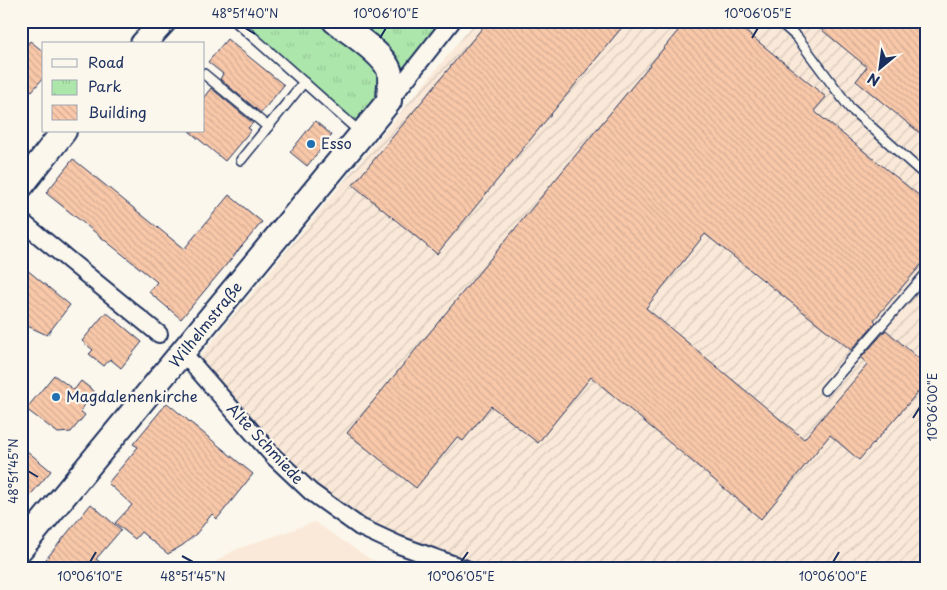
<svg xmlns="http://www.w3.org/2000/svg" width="947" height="590" font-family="'Playpen Sans',sans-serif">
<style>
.built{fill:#fae9d8}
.industrial{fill:url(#industrial-furrows)}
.park{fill:url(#park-tufts);stroke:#648a84}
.building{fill:url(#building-back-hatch);stroke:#1b2f5e}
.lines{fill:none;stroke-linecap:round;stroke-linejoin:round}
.lane-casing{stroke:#1b2f5e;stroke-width:12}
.street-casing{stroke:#1b2f5e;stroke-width:20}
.secondary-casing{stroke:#1b2f5e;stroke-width:28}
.lane{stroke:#fbf7ec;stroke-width:9}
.street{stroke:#fbf7ec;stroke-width:16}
.secondary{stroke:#fbf7ec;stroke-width:24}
.ticks{fill:none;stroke:#1b2f5e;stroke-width:2}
.poi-dot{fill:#1f6fb2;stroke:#fbf7ec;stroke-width:2}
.labels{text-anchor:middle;stroke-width:4.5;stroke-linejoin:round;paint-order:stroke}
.poi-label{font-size:15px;fill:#1b2f5e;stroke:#fbf7ec;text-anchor:start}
.street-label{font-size:15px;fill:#1b2f5e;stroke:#fbf7ec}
.neatline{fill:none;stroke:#1b2f5e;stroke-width:2}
.ticks-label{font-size:12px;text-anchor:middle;fill:#1b2f5e}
</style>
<defs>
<pattern id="industrial-furrows" width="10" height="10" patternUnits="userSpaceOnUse" patternTransform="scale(1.25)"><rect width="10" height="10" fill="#fae9d8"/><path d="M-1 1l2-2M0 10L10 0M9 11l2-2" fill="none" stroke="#d6c8bc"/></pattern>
<pattern id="park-tufts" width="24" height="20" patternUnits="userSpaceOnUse" patternTransform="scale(1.25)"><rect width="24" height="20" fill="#ade6ab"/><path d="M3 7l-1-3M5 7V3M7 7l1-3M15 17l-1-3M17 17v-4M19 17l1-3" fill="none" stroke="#94c696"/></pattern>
<pattern id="building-back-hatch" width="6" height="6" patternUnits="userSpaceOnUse" patternTransform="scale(1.25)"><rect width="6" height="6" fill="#f9c8a9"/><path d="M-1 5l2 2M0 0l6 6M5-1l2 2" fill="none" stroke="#d5ac94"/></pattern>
</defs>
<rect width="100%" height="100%" fill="#fbf7ec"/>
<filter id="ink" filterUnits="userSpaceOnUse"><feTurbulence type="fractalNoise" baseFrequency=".02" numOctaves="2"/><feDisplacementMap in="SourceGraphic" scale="10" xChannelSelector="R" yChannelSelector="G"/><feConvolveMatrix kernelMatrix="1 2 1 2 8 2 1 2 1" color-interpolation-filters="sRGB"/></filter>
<g filter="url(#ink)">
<path class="built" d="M 315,522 L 370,559 L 401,569 L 202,569 L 237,549 Z"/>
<path class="industrial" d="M 476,21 L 926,21 L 926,569 L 481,569 L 403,542 L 361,523 L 313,488 L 198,359 Z"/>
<path class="park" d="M 239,21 L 447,21 L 362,129 Z"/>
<path class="building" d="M 488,21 L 627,21 L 437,254 L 353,185 Z
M 686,21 L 733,21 L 826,97 L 814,111 L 926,201 L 926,259 L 874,320 L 876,322 L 851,350 L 705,234 L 646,308 L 804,439 L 868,364 L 861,358 L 886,330 L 926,365 L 926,383 L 859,460 L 830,435 L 761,519 L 591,377 L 538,443 L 491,406 L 463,441 L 457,437 L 416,488 L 347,433 Z
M 811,21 L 926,21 L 926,138 L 856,81 L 867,67 Z
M 227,39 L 284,85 L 261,113 L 220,79 L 223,74 L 208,62 Z
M 30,41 L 44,52 L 44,77 L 32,91 L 21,82 L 21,53 Z
M 211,88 L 253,123 L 248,128 L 251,130 L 225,161 L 189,131 L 204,131 L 204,97 Z
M 315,121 L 332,135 L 307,166 L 290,152 Z
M 73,159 L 184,249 L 229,195 L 262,222 L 181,319 L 149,292 L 157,282 L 46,193 Z
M 21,265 L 70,305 L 47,335 L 21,323 Z
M 106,312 L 142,342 L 121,368 L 110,359 L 104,366 L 89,354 L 93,350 L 82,341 Z
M 54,375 L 74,390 L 81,381 L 95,392 L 80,411 L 85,415 L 71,432 L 58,433 L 26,409 Z
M 167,403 L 253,474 L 217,519 L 212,514 L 196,534 L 183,545 L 168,554 L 141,532 L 135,539 L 115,523 L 132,505 L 108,483 L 138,447 L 133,444 Z
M 21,446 L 51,471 L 21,506 Z
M 91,504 L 121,530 L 96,559 L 109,569 L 38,569 Z"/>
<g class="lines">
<defs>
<path id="lane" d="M 235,21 L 362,134
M 779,21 L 797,37 L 850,108 L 926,176
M 204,74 L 268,127
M 241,160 L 304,82
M 825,390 L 926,274"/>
<path id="street" d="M 389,101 L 452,21
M 21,221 L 159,334
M 183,353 L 274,457 L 311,492 L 360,527 L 399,545 L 466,569"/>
<path id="secondary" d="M 143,44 L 164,21
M 21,186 L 64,131
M 21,548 L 389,101 C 389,92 391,82 390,74 C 388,56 349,32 335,21"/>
</defs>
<use href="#lane" class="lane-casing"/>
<use href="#street" class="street-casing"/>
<use href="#secondary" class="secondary-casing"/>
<use href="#lane" class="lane"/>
<use href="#street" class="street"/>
<use href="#secondary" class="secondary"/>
</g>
</g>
<path class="ticks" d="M 245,28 L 255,34M 380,38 L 386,28M 752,38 L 758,28M 913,418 L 920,407M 28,471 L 38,477M 182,556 L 193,562M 90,562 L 96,552M 461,562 L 468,552M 833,562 L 839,552"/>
<g class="poi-dot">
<circle cx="311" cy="144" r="5"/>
<circle cx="56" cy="397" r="5"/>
</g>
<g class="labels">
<g class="poi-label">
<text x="321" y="149">Esso</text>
<text x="66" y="402">Magdalenenkirche</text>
</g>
<g class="street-label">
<text transform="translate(206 325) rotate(-51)" y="5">Wilhelmstraße</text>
<text transform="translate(265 444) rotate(47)" y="5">Alte Schmiede</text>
</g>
</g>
<rect width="947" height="590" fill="none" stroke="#fbf7ec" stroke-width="55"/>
<rect x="42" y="42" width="162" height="90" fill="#fbf7ec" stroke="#a1a7b3"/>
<rect x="52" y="59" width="25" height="8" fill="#fbf7ec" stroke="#a1a7b3"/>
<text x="88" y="68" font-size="15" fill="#1b2f5e">Road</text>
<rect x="52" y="80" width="25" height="15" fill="url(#park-tufts)" stroke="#a1a7b3"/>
<text x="88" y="92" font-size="15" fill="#1b2f5e">Park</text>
<rect x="52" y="105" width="25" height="15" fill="url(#building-back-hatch)" stroke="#a1a7b3"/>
<text x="88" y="118" font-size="15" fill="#1b2f5e">Building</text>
<g transform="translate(880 68) rotate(209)" stroke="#fbf7ec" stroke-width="4" paint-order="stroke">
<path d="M0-4L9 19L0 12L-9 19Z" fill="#1b2f5e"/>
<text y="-8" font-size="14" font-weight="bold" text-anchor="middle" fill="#1b2f5e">N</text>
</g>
<rect x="28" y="28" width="892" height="534" class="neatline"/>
<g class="ticks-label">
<text x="245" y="18">48°51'40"N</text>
<text x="386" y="18">10°06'10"E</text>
<text x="758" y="18">10°06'05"E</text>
<text transform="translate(933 407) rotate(-90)" y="4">10°06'00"E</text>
<text transform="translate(14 471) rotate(-90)" y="4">48°51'45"N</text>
<text x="90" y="581">10°06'10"E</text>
<text x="193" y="581">48°51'45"N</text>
<text x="461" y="581">10°06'05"E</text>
<text x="833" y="581">10°06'00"E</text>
</g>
</svg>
